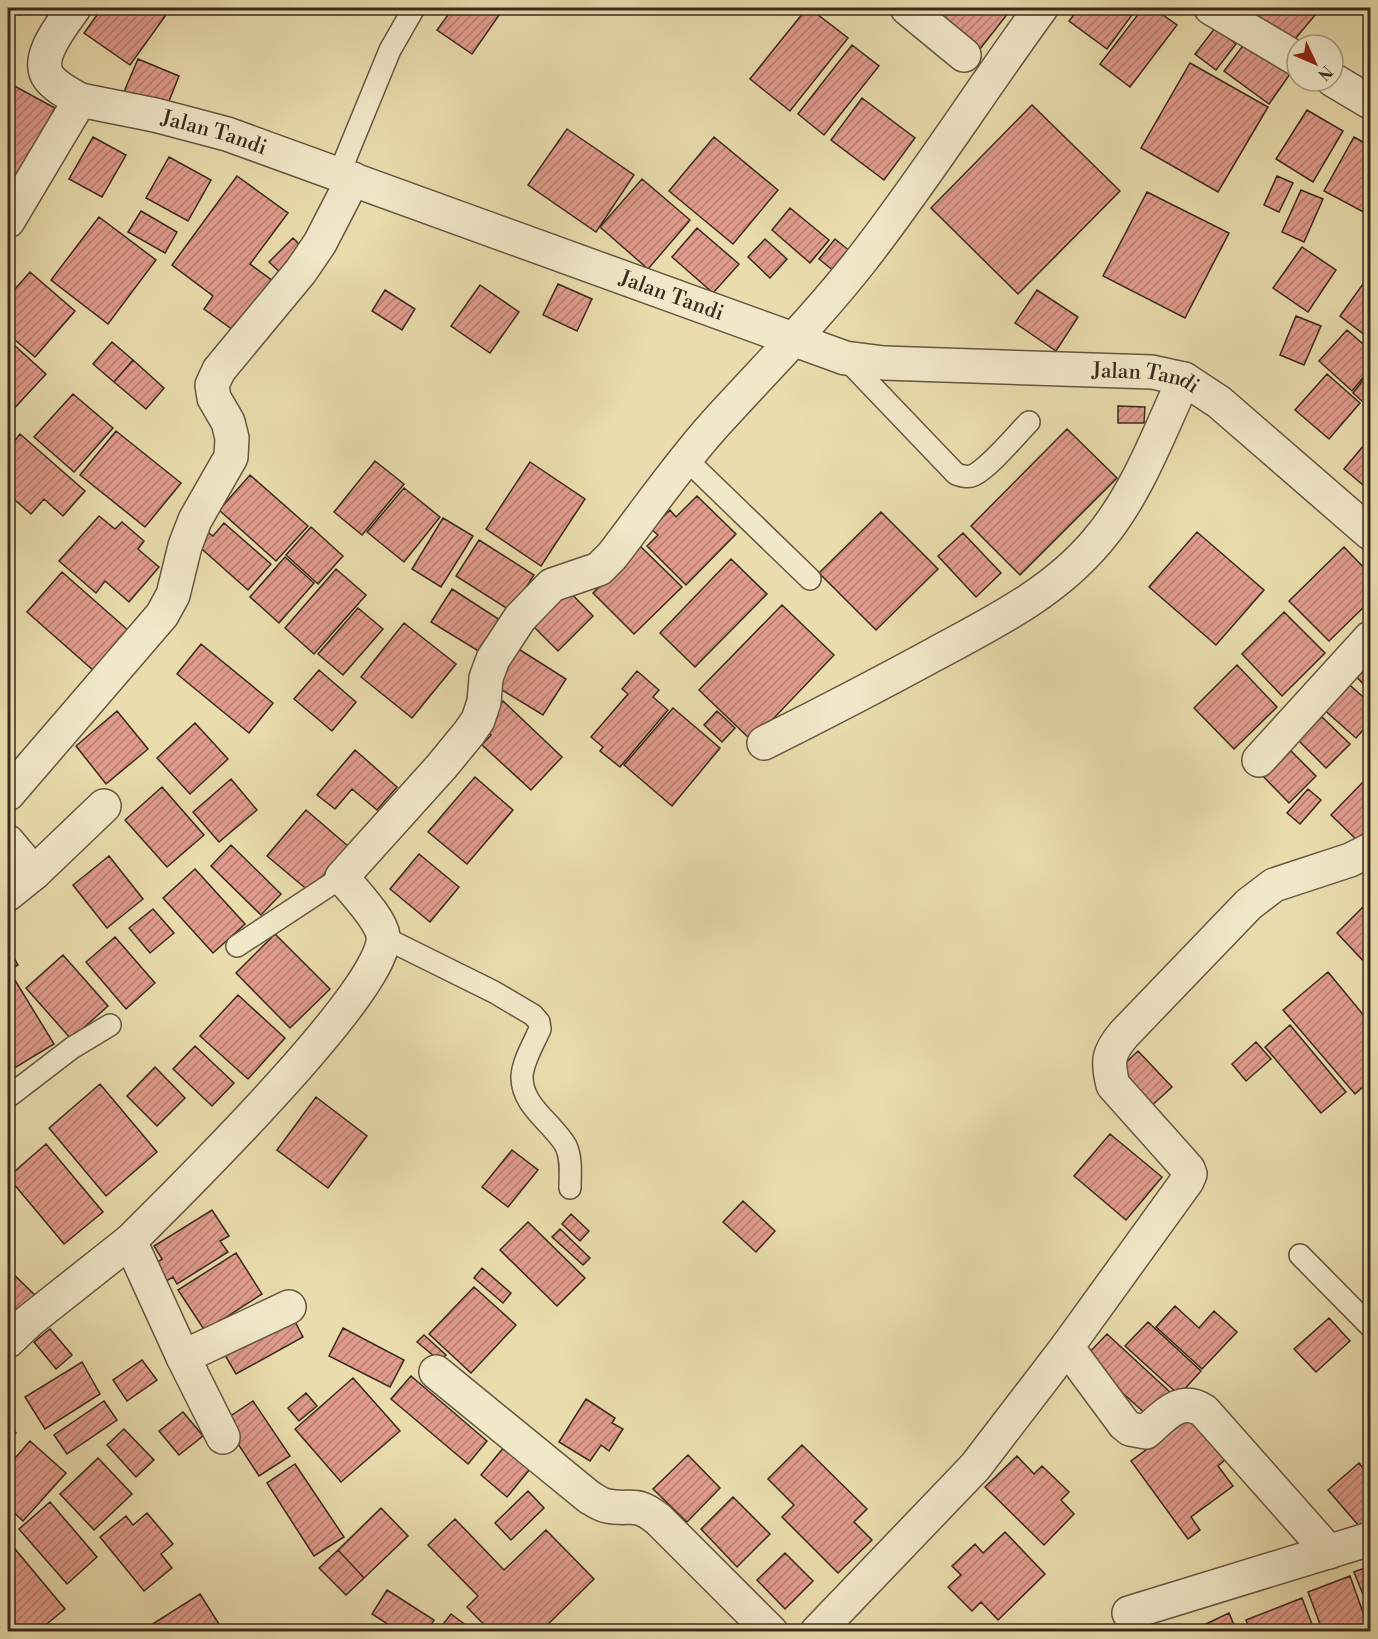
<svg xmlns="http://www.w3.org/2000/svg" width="1378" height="1639" font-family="'Libre Bodoni',serif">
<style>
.building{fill:url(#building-hatch);stroke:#3a2a1f;stroke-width:1.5}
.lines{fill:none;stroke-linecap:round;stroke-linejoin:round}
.service-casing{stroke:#665642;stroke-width:24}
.minor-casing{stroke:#665642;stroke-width:36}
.service{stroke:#f1e8c9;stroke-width:21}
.minor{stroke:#f1e8c9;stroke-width:33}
.labels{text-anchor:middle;stroke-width:4.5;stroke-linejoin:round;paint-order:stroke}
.street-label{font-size:21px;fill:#3a2a1f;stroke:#f1e8c9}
</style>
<defs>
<pattern id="building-hatch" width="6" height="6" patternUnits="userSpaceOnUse" patternTransform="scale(1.5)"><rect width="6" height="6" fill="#e09b8c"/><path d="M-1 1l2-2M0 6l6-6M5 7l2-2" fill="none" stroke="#b77f72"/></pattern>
</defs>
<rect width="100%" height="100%" fill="#eadcac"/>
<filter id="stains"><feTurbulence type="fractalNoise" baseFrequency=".00333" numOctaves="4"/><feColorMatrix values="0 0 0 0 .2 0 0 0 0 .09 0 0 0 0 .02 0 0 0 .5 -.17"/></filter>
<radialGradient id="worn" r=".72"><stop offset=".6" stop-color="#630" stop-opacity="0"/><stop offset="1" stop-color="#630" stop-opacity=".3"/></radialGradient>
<path class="building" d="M 8,8 L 25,8 L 21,15 Z
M 102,8 L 171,8 L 130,65 L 84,33 Z
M 453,8 L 504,8 L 472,54 L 437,30 Z
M 708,8 L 721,8 L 717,14 Z
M 807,8 L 809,8 L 848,38 L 790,111 L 750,79 Z
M 927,8 L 1003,8 L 1009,12 L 980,49 Z
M 1079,8 L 1137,8 L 1107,49 L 1069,21 Z
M 1143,8 L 1153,8 L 1177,25 L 1130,87 L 1100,64 Z
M 1245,8 L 1321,8 L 1290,45 Z
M 1215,28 L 1236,44 L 1216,70 L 1195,54 Z
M 1245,43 L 1290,74 L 1269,104 L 1224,71 Z
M 852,45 L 879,66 L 824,135 L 798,114 Z
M 138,59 L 179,76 L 165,111 L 123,94 Z
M 1190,63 L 1268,107 L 1218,192 L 1141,148 Z
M 9,83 L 55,108 L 13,185 L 8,182 Z
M 862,98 L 915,138 L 884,180 L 831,140 Z
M 1032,105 L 1120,191 L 1018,294 L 931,208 Z
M 1307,110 L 1343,131 L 1313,182 L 1276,159 Z
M 567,129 L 634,175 L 596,232 L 528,185 Z
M 93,137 L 126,155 L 102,197 L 69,179 Z
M 714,137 L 778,190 L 733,244 L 669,191 Z
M 1354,137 L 1370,146 L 1370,212 L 1369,215 L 1324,191 Z
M 169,157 L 211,180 L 188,221 L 146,198 Z
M 237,176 L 288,213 L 250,264 L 277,284 L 240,335 L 204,309 L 213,296 L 172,265 Z
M 1277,176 L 1293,183 L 1279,212 L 1264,205 Z
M 642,179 L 690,220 L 648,269 L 600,227 Z
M 1301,190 L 1323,199 L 1304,242 L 1282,232 Z
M 1147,192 L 1229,233 L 1185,318 L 1103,276 Z
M 790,208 L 829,240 L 810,263 L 772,230 Z
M 141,211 L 177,232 L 165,253 L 128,232 Z
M 99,217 L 156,260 L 108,324 L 51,280 Z
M 697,228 L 739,264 L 713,293 L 672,257 Z
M 293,238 L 307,252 L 284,276 L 269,262 Z
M 765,239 L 787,259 L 770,278 L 748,257 Z
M 835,239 L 851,252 L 835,272 L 819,259 Z
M 1302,247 L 1336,270 L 1308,312 L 1273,288 Z
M 30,272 L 75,311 L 35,357 L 8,334 L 8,297 Z
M 1370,274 L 1370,339 L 1340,316 Z
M 558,284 L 592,299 L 577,331 L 543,315 Z
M 480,285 L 519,312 L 490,353 L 451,326 Z
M 385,290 L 415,309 L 402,330 L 372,311 Z
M 1037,290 L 1078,317 L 1056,351 L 1015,323 Z
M 1296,316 L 1321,326 L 1304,365 L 1280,355 Z
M 1347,330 L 1370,350 L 1370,369 L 1352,391 L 1319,361 Z
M 112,342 L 133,360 L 114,382 L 93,364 Z
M 13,344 L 46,374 L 8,415 L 8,350 Z
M 133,360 L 164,388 L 146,409 L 114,382 Z
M 1327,374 L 1360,403 L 1329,439 L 1295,410 Z
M 1364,379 L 1370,385 L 1370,392 L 1363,402 L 1353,393 Z
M 73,394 L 113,428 L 74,472 L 34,437 Z
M 1118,406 L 1145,407 L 1144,423 L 1118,423 Z
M 1067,429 L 1117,478 L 1020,575 L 971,526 Z
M 116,431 L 181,483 L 145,527 L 80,475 Z
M 20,434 L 85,491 L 63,516 L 44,499 L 31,514 L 8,494 L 8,482 L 14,474 L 8,468 L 8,449 Z
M 1370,438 L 1370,491 L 1344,469 Z
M 375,461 L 404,484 L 362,535 L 334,512 Z
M 530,462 L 585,499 L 541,566 L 486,529 Z
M 250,475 L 308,526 L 276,561 L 219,510 Z
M 404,488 L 440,517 L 404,562 L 367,532 Z
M 697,496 L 736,534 L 686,585 L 647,546 L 658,535 L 651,529 L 670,510 L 676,517 Z
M 881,512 L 938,569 L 876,630 L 819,573 Z
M 99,516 L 115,529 L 122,522 L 144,541 L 138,549 L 159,567 L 129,602 L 105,581 L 96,593 L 59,561 Z
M 443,518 L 473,536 L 441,587 L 412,569 Z
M 224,523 L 271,564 L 248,590 L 195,543 L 206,531 L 213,536 Z
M 311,527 L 343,556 L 318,584 L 286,555 Z
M 1197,532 L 1264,590 L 1216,645 L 1149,587 Z
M 963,533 L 1001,573 L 976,597 L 938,556 Z
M 479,540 L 534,575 L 511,611 L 456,576 Z
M 640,546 L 682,587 L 634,634 L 593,593 Z
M 1344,547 L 1370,574 L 1370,601 L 1329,641 L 1289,601 Z
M 285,557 L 314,583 L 279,623 L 250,597 Z
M 731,559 L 767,594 L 695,667 L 660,633 Z
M 336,569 L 366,595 L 314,654 L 285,628 Z
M 62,572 L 129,631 L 94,671 L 27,612 Z
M 561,583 L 593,616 L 558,651 L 526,619 Z
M 452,589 L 500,620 L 480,652 L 431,622 Z
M 782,605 L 834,655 L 752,741 L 699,690 Z
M 358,608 L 383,629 L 343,675 L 318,654 Z
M 1284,612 L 1325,653 L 1282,696 L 1242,654 Z
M 404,623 L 456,664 L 412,718 L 361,677 Z
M 201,644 L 273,703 L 249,733 L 177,674 Z
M 517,648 L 566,679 L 543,715 L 494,685 Z
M 1370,650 L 1370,691 L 1350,670 Z
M 1237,665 L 1277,707 L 1234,749 L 1194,708 Z
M 319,670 L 356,702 L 332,731 L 294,699 Z
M 637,671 L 659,690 L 653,697 L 668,710 L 620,767 L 600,751 L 603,747 L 591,737 L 628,694 L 622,689 Z
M 1344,680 L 1370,703 L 1370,722 L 1356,738 L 1321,707 Z
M 503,701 L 562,757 L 531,790 L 482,745 L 491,735 L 481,725 Z
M 673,708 L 720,748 L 672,806 L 624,765 Z
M 117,711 L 148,749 L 106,784 L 76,746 Z
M 717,711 L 735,728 L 722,742 L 704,725 Z
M 1322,717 L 1350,744 L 1326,768 L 1298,740 Z
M 195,723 L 228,759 L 190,794 L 157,758 Z
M 1282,742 L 1316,776 L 1289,803 L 1256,769 Z
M 355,750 L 397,787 L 377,810 L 352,789 L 335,809 L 317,795 Z
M 475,777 L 513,810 L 467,864 L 428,832 Z
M 231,779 L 257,810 L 219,842 L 193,812 Z
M 1363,782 L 1370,789 L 1370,836 L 1362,845 L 1331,815 Z
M 162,787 L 204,835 L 167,867 L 125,820 Z
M 1308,789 L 1321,800 L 1300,824 L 1287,813 Z
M 306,810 L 348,846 L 310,892 L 267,856 Z
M 231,845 L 281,894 L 261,915 L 211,866 Z
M 419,854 L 459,887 L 430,922 L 390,889 Z
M 109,856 L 143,899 L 107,928 L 73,885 Z
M 195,869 L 245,924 L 213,953 L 163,898 Z
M 1369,901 L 1370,903 L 1370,968 L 1337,933 Z
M 153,909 L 174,933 L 150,953 L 129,928 Z
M 275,934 L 330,989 L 290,1028 L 236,973 Z
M 115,937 L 155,983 L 126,1009 L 86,962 Z
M 8,947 L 18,965 L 8,971 Z
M 63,955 L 108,1006 L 71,1039 L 26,988 Z
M 1328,972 L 1370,1023 L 1370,1081 L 1355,1094 L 1283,1010 Z
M 13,977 L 54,1044 L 8,1072 L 8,980 Z
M 238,995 L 285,1038 L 248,1079 L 200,1036 Z
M 1290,1025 L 1346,1092 L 1321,1113 L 1265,1047 Z
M 1256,1042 L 1271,1059 L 1246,1081 L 1232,1064 Z
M 195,1046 L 234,1083 L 212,1106 L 173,1069 Z
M 1138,1051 L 1172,1087 L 1148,1109 L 1115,1073 Z
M 155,1067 L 185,1098 L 157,1126 L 127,1096 Z
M 100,1084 L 157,1152 L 106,1196 L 49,1128 Z
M 316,1097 L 367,1136 L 328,1188 L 277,1150 Z
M 1110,1134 L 1162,1177 L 1126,1220 L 1074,1176 Z
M 46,1144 L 103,1212 L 64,1244 L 8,1177 Z
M 512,1150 L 538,1170 L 508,1207 L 482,1187 Z
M 743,1201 L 775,1231 L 756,1252 L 723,1222 Z
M 212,1210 L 229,1236 L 220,1241 L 228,1252 L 177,1284 L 173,1277 L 163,1283 L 153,1265 L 162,1259 L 154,1246 Z
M 571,1214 L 589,1231 L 580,1241 L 562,1224 Z
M 528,1222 L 585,1278 L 557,1306 L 500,1250 Z
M 560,1229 L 590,1258 L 583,1265 L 552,1237 Z
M 236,1253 L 262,1294 L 205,1331 L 178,1290 Z
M 482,1268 L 511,1293 L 503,1303 L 474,1278 Z
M 8,1269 L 36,1296 L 8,1326 Z
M 474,1287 L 516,1325 L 471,1373 L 429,1334 Z
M 1175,1306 L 1199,1328 L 1214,1311 L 1237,1332 L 1202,1369 L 1156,1327 Z
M 290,1312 L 303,1337 L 236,1374 L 222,1350 Z
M 1329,1318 L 1350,1341 L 1316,1372 L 1294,1349 Z
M 1148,1322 L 1201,1371 L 1179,1395 L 1125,1346 Z
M 343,1328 L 404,1360 L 390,1387 L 329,1356 Z
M 50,1329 L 72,1355 L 56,1369 L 34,1342 Z
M 1107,1334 L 1171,1393 L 1149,1417 L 1084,1358 Z
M 424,1335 L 446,1355 L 440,1361 L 417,1342 Z
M 142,1360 L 157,1380 L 127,1401 L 113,1380 Z
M 82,1362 L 100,1394 L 45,1429 L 25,1397 Z
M 411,1376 L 487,1441 L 468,1464 L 391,1399 Z
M 353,1378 L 400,1431 L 341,1482 L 295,1429 Z
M 306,1393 L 317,1406 L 299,1421 L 288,1408 Z
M 586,1399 L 615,1418 L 612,1423 L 623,1429 L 609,1451 L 601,1445 L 590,1461 L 559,1442 Z
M 104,1401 L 117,1420 L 67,1454 L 54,1435 Z
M 253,1401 L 290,1456 L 259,1476 L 223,1421 Z
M 183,1412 L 203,1436 L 179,1455 L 159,1431 Z
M 1194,1415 L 1226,1459 L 1218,1466 L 1233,1486 L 1191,1517 L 1200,1530 L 1188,1539 L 1131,1461 Z
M 8,1424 L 16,1433 L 8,1442 Z
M 124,1429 L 154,1460 L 136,1477 L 107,1445 Z
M 30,1441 L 66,1473 L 23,1521 L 8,1507 L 8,1466 Z
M 802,1445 L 867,1509 L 854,1522 L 872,1540 L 838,1573 L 782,1517 L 794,1505 L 768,1479 Z
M 504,1447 L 530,1469 L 507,1497 L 481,1475 Z
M 688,1455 L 720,1488 L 687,1522 L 653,1489 Z
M 1017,1456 L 1034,1474 L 1042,1466 L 1069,1492 L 1061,1500 L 1074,1514 L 1044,1545 L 985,1487 Z
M 98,1458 L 132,1494 L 94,1530 L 60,1494 Z
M 1359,1463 L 1370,1477 L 1370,1528 L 1365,1533 L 1328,1490 Z
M 295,1464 L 344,1537 L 314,1556 L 267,1483 Z
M 528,1491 L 544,1508 L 511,1540 L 495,1523 Z
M 733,1497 L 770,1534 L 737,1567 L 701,1529 Z
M 50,1502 L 97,1557 L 67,1584 L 19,1529 Z
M 381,1508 L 408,1536 L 364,1578 L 338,1550 Z
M 147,1513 L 173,1544 L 161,1554 L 172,1568 L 144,1591 L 100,1537 L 126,1516 L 133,1525 Z
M 455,1519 L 504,1570 L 546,1530 L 594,1579 L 540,1632 L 491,1632 L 467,1607 L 478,1596 L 428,1545 Z
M 1005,1532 L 1045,1574 L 998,1620 L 981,1602 L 972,1611 L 948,1587 L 961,1575 L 952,1566 L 975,1544 L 983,1553 Z
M 15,1549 L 65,1609 L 37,1632 L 12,1632 L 8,1626 L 8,1556 Z
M 338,1550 L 364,1578 L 346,1595 L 319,1568 Z
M 785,1553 L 813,1581 L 785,1609 L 757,1580 Z
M 1370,1566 L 1370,1612 L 1354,1572 Z
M 1350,1576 L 1370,1632 L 1323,1632 L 1308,1592 Z
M 387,1590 L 434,1620 L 427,1632 L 400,1632 L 372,1614 Z
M 200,1594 L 224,1632 L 155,1632 L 151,1625 Z
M 1302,1598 L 1315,1632 L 1250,1632 L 1246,1620 Z
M 1229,1613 L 1237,1632 L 1191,1632 L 1191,1631 Z
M 451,1614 L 475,1632 L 437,1632 Z"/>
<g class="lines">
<defs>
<path id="service" d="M 339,174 L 390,50 L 414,8
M 845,358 L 956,474 C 962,476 968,478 974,475 C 991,466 1015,436 1029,422
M 686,459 L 810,579
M 383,937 L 494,992 L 533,1015 L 539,1022 L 540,1029 C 534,1043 523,1061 522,1076 C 521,1106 553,1123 566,1146 C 572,1159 570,1174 570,1188
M 237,946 L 342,877
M 8,1097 L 72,1048 L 110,1025
M 1300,1255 L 1370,1326"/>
<g id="minor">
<path d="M 74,8 C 63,24 34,58 49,78 C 57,88 70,94 80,100"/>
<path d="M 907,8 L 964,55"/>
<path d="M 1211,8 L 1297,59"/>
<path d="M 1333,80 L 1370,102"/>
<path id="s1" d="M 8,221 L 80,100 L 155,115 L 227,134 L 845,358 L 884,363 L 1152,372 L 1184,379 L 1219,402 L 1370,533"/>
<path d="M 764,743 C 822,714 878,685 935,654 C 994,622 1054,593 1098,540 C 1137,494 1159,433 1184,379"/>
<path d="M 1259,760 L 1370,638"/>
<path d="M 8,794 L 162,615 L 173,595 L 185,546 L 195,520 L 231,457 L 232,438 L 228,422 L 214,398 L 212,385 L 219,370 L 301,271 L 320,243 L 353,179"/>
<path d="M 8,842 L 34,873"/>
<path d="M 8,894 L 34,873 L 104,806"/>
<path d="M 8,1341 L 29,1321 L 130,1241"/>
<path d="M 1067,1347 L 1124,1424 L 1130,1429 L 1146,1432 C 1163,1417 1180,1395 1204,1411 L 1329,1552"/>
<path d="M 183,1357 L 289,1307"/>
<path d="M 436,1372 L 589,1497 C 594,1500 601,1505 607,1506 C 632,1511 634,1500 658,1519 L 771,1632"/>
<path d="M 223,1437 L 183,1357 L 130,1241 C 172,1199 390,986 383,936 C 381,919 353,891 342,877 L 442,766 L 469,733 L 478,720 L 484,702 L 486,678 L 493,659 L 520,618 L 552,585 L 599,569 L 612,556 C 646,512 678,465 715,424 C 765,369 817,317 863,258 C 926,177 981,90 1041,8"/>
<path d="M 1129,1613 L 1370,1539"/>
<path d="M 817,1632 L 975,1467 L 1067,1347 L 1187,1181 L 1190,1174 L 1188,1169 L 1113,1085 C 1107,1061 1108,1053 1124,1034 L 1249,904 L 1274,885 L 1350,860 L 1370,850"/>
</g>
</defs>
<use href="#service" class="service-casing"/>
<use href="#minor" class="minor-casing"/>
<use href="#service" class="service"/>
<use href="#minor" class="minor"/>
</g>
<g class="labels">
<g class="street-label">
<text dy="7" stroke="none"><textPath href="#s1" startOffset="279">Jalan Tandi</textPath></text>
<text dy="7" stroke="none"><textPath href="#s1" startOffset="765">Jalan Tandi</textPath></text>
<text dy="7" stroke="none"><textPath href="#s1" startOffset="1251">Jalan Tandi</textPath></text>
</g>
</g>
<rect width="1378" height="1639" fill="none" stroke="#eadcac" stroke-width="30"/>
<rect x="9" y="9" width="1360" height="1621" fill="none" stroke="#3a2a1f" stroke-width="3"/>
<rect x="15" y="15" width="1348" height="1609" fill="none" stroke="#3a2a1f" stroke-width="1.5"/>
<g transform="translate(1315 63) rotate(134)"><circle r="28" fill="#f1e8c9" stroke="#a89c85" stroke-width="1.5"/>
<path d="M0-4.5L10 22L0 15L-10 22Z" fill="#8f2418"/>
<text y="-9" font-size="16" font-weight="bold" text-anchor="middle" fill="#3a2a1f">N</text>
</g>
<rect width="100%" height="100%" filter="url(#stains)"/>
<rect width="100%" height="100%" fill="url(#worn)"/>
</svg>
